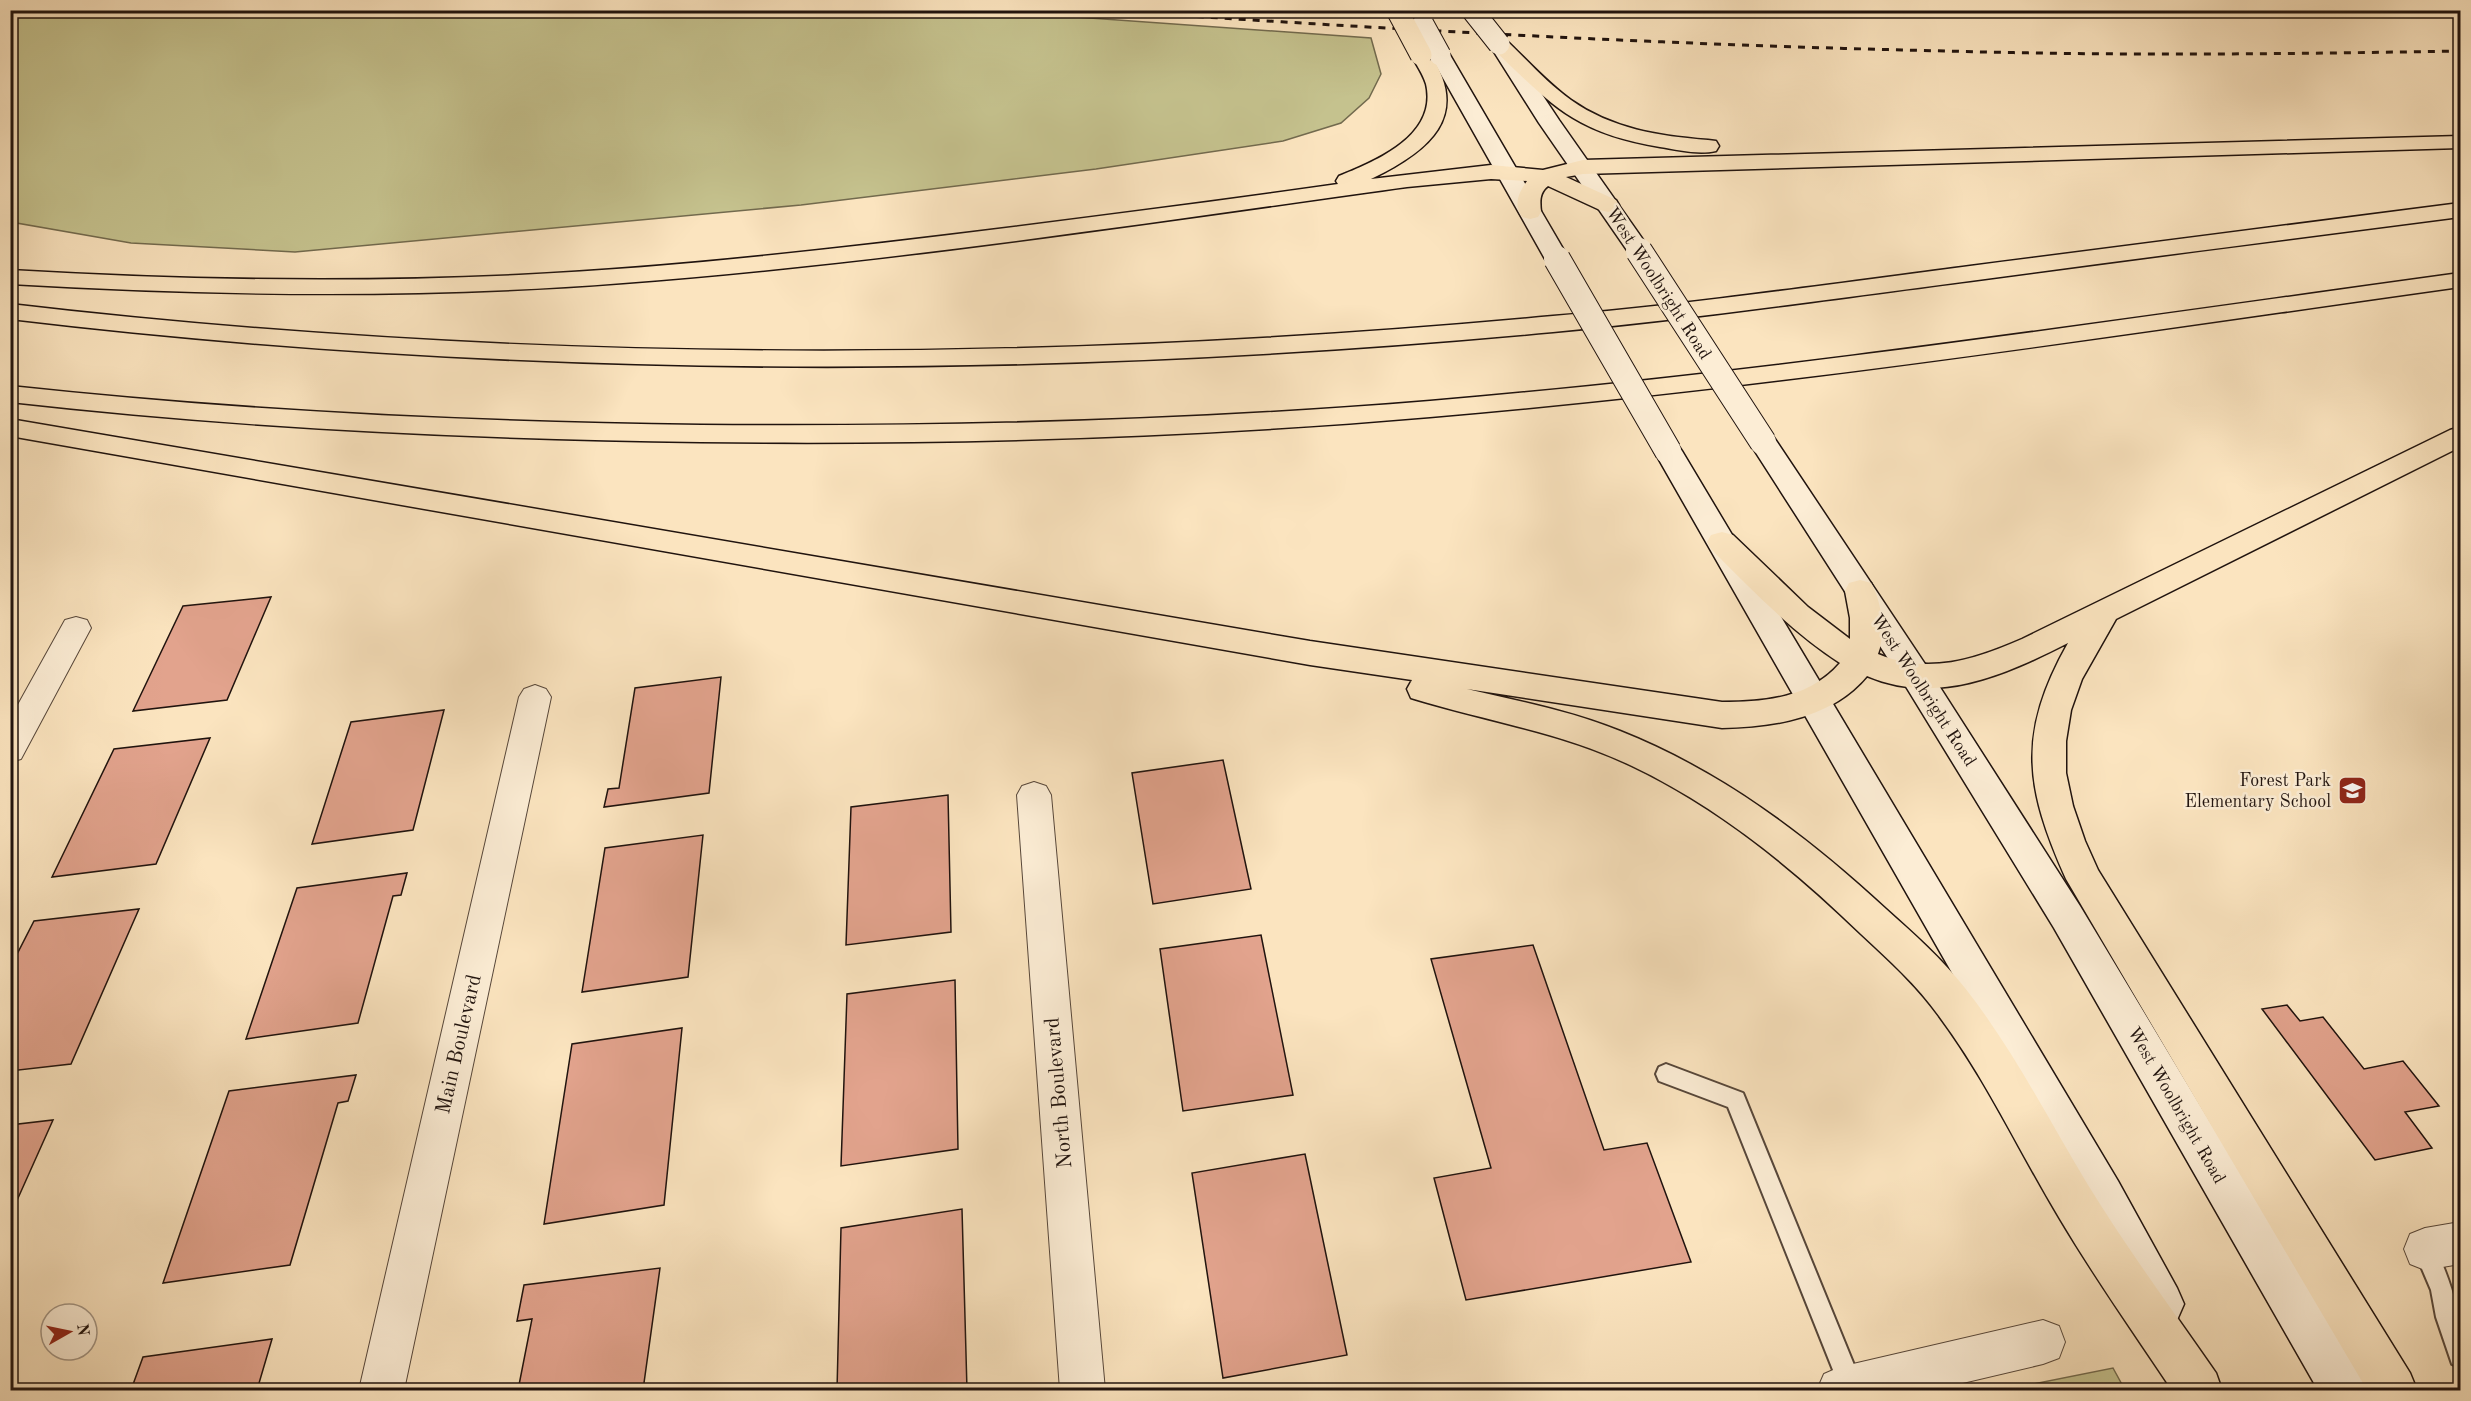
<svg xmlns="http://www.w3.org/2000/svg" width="2471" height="1401" font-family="'Old Standard TT',serif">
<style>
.green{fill:#c5c28e;stroke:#726a4e;stroke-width:1.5}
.building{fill:#e2a38d;stroke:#20130e;stroke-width:1.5}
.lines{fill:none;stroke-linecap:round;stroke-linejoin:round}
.service-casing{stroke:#57473a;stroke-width:4}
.minor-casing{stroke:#57473a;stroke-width:2}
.secondary-casing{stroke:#20130e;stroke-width:3}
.motorway-casing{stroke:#20130e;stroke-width:3}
.service{fill:#fcedd5;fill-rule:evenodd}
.minor{fill:#fcedd5;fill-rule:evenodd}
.secondary{fill:#fcedd5;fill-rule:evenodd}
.motorway{fill:#fbe4bf;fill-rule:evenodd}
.rail{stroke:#20130e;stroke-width:3;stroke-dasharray:7 7;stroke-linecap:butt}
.secondary-bridge-far1-casing{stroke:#20130e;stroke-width:23;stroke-linecap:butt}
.secondary-bridge-casing{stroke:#20130e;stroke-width:28;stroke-linecap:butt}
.motorway-bridge-casing{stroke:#20130e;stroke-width:23;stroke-linecap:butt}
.secondary-bridge-far1{stroke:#fcedd5;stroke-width:21}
.secondary-bridge{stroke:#fcedd5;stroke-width:26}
.motorway-bridge{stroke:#fbe4bf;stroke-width:21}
.labels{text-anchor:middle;stroke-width:5;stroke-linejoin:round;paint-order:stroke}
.street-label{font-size:18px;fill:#20130e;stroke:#fcedd5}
.poi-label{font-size:18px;fill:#20130e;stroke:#fcedd5;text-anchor:end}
.near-street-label{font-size:21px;fill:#20130e;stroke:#fcedd5}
</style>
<rect width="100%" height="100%" fill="#fbe4bf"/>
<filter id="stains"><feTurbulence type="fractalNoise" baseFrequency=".00333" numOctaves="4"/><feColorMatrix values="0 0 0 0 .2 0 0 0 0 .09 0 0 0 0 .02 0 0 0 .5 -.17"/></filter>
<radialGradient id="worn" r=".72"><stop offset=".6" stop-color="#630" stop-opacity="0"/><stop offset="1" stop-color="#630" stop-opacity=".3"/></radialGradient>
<path class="green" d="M 10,11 L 978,10 L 1371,38 L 1381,74 L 1369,98 L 1341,123 L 1283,141 L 1096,169 L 801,205 L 295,252 L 131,243 L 11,222 Z
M 2113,1368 L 2125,1390 L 2003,1390 Z"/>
<path class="building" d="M 271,597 L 227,700 L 133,711 L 183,606 Z
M 721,677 L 709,793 L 604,807 L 608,789 L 619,788 L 635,688 Z
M 444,710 L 413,830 L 312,844 L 351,722 Z
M 210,738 L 156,864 L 52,877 L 114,749 Z
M 1223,760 L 1251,889 L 1153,904 L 1132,773 Z
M 948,795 L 951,932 L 846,945 L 851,807 Z
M 703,835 L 688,977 L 582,992 L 605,848 Z
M 407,873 L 401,895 L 393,896 L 358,1023 L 246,1039 L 297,888 Z
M 139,909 L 71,1064 L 10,1071 L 10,968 L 34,921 Z
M 1261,935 L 1293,1095 L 1183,1111 L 1160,949 Z
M 1533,945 L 1604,1150 L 1647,1143 L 1691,1262 L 1466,1300 L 1434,1178 L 1491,1168 L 1431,959 Z
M 955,980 L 958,1149 L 841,1166 L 847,994 Z
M 2287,1005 L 2300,1021 L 2323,1017 L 2364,1069 L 2403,1061 L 2439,1106 L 2405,1112 L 2432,1148 L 2375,1160 L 2262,1009 Z
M 682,1028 L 664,1205 L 544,1224 L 572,1044 Z
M 356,1075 L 348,1101 L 338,1103 L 290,1265 L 163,1283 L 229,1091 Z
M 53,1120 L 10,1216 L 10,1125 Z
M 1305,1154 L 1347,1355 L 1223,1378 L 1192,1173 Z
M 962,1209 L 967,1390 L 837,1390 L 841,1228 Z
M 660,1268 L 643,1390 L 518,1390 L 532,1319 L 517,1321 L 524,1285 Z
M 272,1339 L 257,1390 L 131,1390 L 143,1357 Z"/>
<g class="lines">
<defs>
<path id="service" d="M 1666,1064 L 1743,1093 L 1863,1387 L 1861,1390 L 1841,1390 L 1728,1107 L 1659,1081 L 1656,1074 L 1659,1067 Z
M 2425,1239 L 2433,1242 C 2452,1285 2465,1320 2460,1368 L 2452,1364 L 2436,1317 L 2431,1290 L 2414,1250 L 2417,1242 Z"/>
<path id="minor" d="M 76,617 L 87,620 L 91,628 L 21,759 L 10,762 L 10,719 L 65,620 Z
M 535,685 L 546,689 L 551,697 L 404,1390 L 359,1390 L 519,697 L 524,689 Z
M 1034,782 L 1046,786 L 1051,795 L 1105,1390 L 1060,1390 L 1017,795 L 1022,786 Z
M 2460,1222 L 2460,1264 L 2425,1270 L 2410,1264 L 2404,1249 L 2410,1234 L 2425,1228 Z
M 2043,1320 L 2059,1326 L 2065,1342 L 2059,1358 L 2043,1364 L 1933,1390 L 1817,1390 L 1824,1374 L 1840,1367 Z"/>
<path id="secondary" d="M 1499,38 L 1506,40 L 1559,120 L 1651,251 L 1647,256 L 1639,258 L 1631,256 L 1539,123 L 1489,44 L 1492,40 Z
M 1440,49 L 1447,51 L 1450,55 L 1569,259 L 1565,264 L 1557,266 L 1549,264 L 1545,259 L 1430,55 L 1433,51 Z
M 1763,433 L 1773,436 L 1927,667 L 2080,906 L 2361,1373 L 2367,1390 L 2318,1390 L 2054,928 L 1905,685 L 1749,442 L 1753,436 Z
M 1668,442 L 1678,445 L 1682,451 L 2118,1181 L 2177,1288 L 2184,1304 L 2177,1320 L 2161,1327 L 2145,1320 L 2088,1211 L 1654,451 L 1658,445 Z"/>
<path id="motorway" d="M 1499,38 L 1506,40 C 1527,60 1547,83 1571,100 C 1612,129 1659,136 1708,140 L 1716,141 L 1719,146 L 1716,151 C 1698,155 1678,150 1660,147 C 1574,133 1552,105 1492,48 L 1489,44 L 1492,40 Z
M 1421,49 L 1428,51 C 1473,116 1429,151 1371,179 L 1491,165 L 1543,170 L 1583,160 L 2460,136 L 2460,148 L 1583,174 L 1566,177 L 1616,200 L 1619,205 L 1616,210 L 1608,212 L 1600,210 L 1548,186 C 1539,193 1540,202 1541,212 L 1538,217 L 1530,219 L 1522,217 C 1513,204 1519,192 1527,181 L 1491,179 L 1407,187 C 1146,223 886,263 623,283 C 419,299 215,296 10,284 L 10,270 C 180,280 350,283 519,275 C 682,267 844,248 1006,228 C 1117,214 1227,200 1338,184 L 1336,181 L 1339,176 C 1377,161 1438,135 1426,84 C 1423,74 1416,64 1411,55 L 1414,51 Z
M 2460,203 L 2460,217 C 2297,238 2133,259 1970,281 C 1831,299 1692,319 1553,332 C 1041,380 521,380 10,319 L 10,304 C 521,364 1040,364 1553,316 C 1692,304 1831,284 1970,266 C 2133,245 2297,224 2460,203 Z
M 2460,273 L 2460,287 C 2117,335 1775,388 1430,417 C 1188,438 944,445 701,442 C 471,439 240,428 10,402 L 10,386 C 240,411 471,422 701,425 C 944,427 1188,421 1430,401 C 1775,372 2117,320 2460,273 Z
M 10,419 L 1310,641 L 1722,702 C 1765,702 1810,698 1840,663 C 1791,631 1752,590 1711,549 L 1707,542 L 1711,535 L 1722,532 L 1733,535 L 1808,607 L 1850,639 L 1850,618 L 1845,591 L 1849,583 L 1860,580 L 1871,583 C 1882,602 1886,633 1878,654 C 1928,675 1974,660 2022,639 L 2450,430 L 2460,427 L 2460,447 L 2116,619 L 2082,679 L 2071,710 L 2066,741 L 2066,773 L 2073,806 L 2085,841 L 2098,870 L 2410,1373 L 2417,1390 L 2367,1390 L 2066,879 C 2025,787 2017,734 2068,643 C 2005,675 1937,706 1867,676 C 1832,718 1775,727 1722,728 L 1467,689 C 1518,701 1571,711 1620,731 C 1721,771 1807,836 1886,909 C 1914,934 1942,959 1965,988 C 2013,1049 2048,1119 2088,1185 C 2128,1250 2173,1311 2216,1373 L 2222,1390 L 2172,1390 C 2134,1333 2095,1278 2060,1219 C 2019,1151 1986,1079 1939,1016 C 1917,985 1889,960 1861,934 C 1793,868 1718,807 1632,766 C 1562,732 1485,721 1411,698 L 1407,689 L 1412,680 L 1310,665 L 10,436 Z"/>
</defs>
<use href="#service" class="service-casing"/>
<use href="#minor" class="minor-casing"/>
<use href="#secondary" class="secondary-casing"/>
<use href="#motorway" class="motorway-casing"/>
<use href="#service" class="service"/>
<use href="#minor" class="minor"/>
<use href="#secondary" class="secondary"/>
<use href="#motorway" class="motorway"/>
<path class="rail" d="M 1099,10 C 1381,29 1664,45 1947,51 C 2118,56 2289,54 2460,51"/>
<defs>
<path id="secondary-bridge-far1" d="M 1472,10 L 1499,44
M 1423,24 L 1440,55"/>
<path id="secondary-bridge" d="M 1639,251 L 1763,442
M 1557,259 L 1668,451"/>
<path id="motorway-bridge" d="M 1397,10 L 1421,55"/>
</defs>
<use href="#secondary-bridge-far1" class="secondary-bridge-far1-casing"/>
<use href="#secondary-bridge" class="secondary-bridge-casing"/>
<use href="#motorway-bridge" class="motorway-bridge-casing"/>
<use href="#secondary-bridge-far1" class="secondary-bridge-far1"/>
<use href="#secondary-bridge" class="secondary-bridge"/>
<use href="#motorway-bridge" class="motorway-bridge"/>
</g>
<defs>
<symbol id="school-square" viewBox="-11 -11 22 22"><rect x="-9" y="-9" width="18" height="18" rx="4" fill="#8f2418" stroke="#fcedd5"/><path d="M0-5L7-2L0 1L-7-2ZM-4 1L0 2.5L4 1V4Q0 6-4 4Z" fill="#fff"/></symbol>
</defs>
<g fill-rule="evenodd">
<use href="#school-square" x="2336" y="774" width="33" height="33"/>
</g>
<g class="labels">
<g class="street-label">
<text transform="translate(1659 283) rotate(57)" y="6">West Woolbright Road</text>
<text transform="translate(1924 690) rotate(57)" y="6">West Woolbright Road</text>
<text transform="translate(2177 1105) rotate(60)" y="6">West Woolbright Road</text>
</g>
<g class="poi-label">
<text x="2331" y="786">Forest Park<tspan x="2331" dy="21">Elementary School</tspan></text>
</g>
<g class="near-street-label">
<text transform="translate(458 1044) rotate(-77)" y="7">Main Boulevard</text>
<text transform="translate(1058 1093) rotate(-95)" y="7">North Boulevard</text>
</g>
</g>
<rect width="2471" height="1401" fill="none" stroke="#fbe4bf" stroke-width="36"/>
<rect x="12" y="12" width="2447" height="1377" fill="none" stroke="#20130e" stroke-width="3"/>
<rect x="18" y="18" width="2435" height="1365" fill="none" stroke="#20130e" stroke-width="1.5"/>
<g transform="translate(69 1332) rotate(81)"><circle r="28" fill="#fcedd5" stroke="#a49685" stroke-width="1.5"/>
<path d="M0-4.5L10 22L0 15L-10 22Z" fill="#8f2418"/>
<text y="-9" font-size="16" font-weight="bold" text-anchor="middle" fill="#20130e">N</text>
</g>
<rect width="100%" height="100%" filter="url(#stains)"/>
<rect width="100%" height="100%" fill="url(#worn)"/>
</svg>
